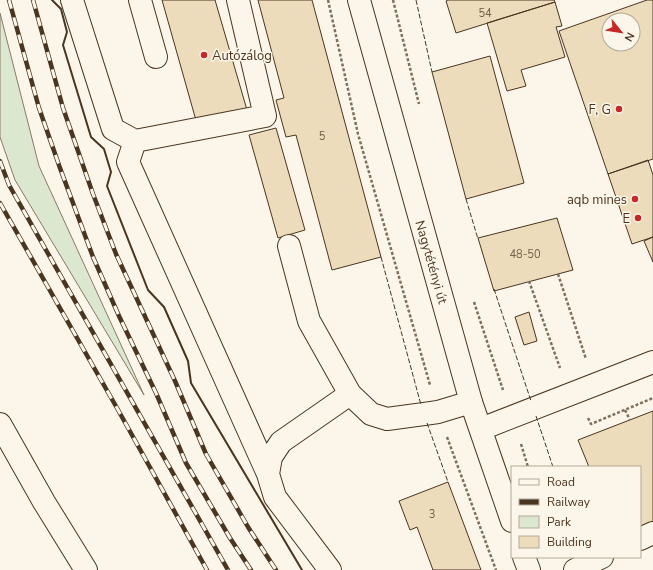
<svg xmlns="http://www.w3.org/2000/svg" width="653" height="570" font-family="'Nunito Sans',sans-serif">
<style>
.green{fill:#dce7d0;stroke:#887966}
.building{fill:#ecdcbc;stroke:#4a3520;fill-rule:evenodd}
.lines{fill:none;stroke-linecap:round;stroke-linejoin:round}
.minor-casing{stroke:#4a3520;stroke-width:24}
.major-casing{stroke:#4a3520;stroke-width:24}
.path{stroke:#7f6f5c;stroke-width:2.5;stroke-dasharray:3 2;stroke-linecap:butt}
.minor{stroke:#fbf6e9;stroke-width:22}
.major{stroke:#fbf6e9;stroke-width:22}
.rail-casing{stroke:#4a3520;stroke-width:4.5}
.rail{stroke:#fbf6e9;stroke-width:3;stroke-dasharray:9;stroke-linecap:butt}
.fence{stroke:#4a3520;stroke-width:1;stroke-dasharray:5 2;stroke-linecap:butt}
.wall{stroke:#4a3520;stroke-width:2}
.poi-dot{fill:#c62828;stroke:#fbf6e9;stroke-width:1.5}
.labels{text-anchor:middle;stroke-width:3;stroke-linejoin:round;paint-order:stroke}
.number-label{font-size:11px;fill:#725f47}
.poi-label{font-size:13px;fill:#4a3520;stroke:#fbf6e9;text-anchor:end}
.street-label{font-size:13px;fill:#4a3520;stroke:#fbf6e9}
</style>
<rect width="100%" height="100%" fill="#fbf6e9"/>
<path class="green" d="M 0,13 L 39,166 L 144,395 L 15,180 L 0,137 Z"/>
<path class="building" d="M 162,0 L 215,0 L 247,110 L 197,124 Z
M 258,0 L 312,0 L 381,257 L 332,270 L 296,135 L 286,137 L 276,100 L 284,98 Z
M 448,0 L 554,0 L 555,2 L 456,33 L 446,1 Z
M 647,0 L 653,0 L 653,159 L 608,174 L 559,31 ZM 609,20 L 633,20 L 633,44 L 609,44 Z
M 555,2 L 562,26 L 556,27 L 565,57 L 521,70 L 526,86 L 507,91 L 487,23 Z
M 490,56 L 524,183 L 466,199 L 432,72 Z
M 276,128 L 305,230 L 278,238 L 249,135 Z
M 648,160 L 653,175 L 653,237 L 632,244 L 608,174 Z
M 557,218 L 573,270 L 494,291 L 478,238 Z
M 653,237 L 653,262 L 644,241 Z
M 529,312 L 537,341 L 524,345 L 515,317 Z
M 653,411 L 653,526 L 642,531 L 640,525 L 640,467 L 589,467 L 578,440 Z
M 448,482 L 481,570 L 433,570 L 417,527 L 410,530 L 399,501 Z"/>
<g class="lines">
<defs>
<path id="minor" d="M 72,0 L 113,129 L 135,141 L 265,116 L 238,0
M 140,0 L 156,57
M 135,141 L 128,162 L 268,474
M 289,246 L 309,321 L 350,394 L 371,414 L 387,419 L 424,414 L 438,412 L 471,402
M 481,429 L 653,362
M 640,539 L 653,533
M 330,570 L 275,497 L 268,474 L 271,457 L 281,442 L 350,394
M 575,570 L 602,557"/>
<path id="major" d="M 359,0 L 471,402 L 512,521
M 0,424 L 44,502 L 86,570
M 524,557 L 529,570"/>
</defs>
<use href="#minor" class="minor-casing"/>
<use href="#major" class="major-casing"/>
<path class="path" d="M 328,0 L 358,134 L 430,385
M 393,0 L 419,104
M 558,274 L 586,359
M 529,281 L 560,368
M 474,302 L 503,390
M 625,410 L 630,420
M 588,418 L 591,424 L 653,398
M 447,437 L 496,570
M 521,444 L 528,467"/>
<use href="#minor" class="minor"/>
<use href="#major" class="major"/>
<defs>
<path id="rail" d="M 9,0 L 39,108 L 60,168 L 93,257 L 119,316 L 156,393 L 186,463 L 230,538 L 251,570
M 33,0 L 63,108 L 93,194 L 116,254 L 175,381 L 206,454 L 248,527 L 276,570
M 0,161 L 9,185 L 228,570
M 0,203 L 117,408 L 207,570"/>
</defs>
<use href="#rail" class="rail-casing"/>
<use href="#rail" class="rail"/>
<path class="fence" d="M 416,0 L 432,72
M 466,199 L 478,239
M 381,257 L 421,405
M 494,289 L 531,401
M 536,416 L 553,467
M 427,423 L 448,482"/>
<path class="wall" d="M 52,0 L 61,9 L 67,32 L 63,45 L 91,137 L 104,149 L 111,172 L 107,186 L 148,290 L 164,307 L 188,361 L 191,383 L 302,570"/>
</g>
<g class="poi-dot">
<circle cx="204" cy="55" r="4"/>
<circle cx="619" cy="109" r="4"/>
<circle cx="635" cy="199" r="4"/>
<circle cx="638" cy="218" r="4"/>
</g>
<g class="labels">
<g class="number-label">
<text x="485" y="17">54</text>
<text x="322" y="140">5</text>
<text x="525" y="258">48-50</text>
<text x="432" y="518">3</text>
</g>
<g class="poi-label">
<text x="212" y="60" text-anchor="start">Autózálog</text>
<text x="611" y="114">F, G</text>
<text x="627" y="204">aqb mines</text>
<text x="630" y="223">E</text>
</g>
<g class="street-label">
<text transform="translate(432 262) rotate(74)" y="5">Nagytétényi út</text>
</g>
</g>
<rect x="511" y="466" width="130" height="92" fill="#fbf6e9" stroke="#b4a999"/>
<rect x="519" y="479" width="20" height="6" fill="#fbf6e9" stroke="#b4a999"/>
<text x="547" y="486" font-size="12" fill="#4a3520">Road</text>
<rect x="519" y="499" width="20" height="6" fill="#4a3520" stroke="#b4a999"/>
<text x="547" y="506" font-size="12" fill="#4a3520">Railway</text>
<rect x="519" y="516" width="20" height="12" fill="#dce7d0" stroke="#b4a999"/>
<text x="547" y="526" font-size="12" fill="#4a3520">Park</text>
<rect x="519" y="536" width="20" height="12" fill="#ecdcbc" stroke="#b4a999"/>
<text x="547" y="546" font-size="12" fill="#4a3520">Building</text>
<g transform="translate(621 32) rotate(120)"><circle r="19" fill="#fbf6e9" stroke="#b4a999"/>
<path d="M0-3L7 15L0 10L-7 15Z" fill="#c62828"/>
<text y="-6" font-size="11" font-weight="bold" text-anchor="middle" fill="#4a3520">N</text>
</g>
</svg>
